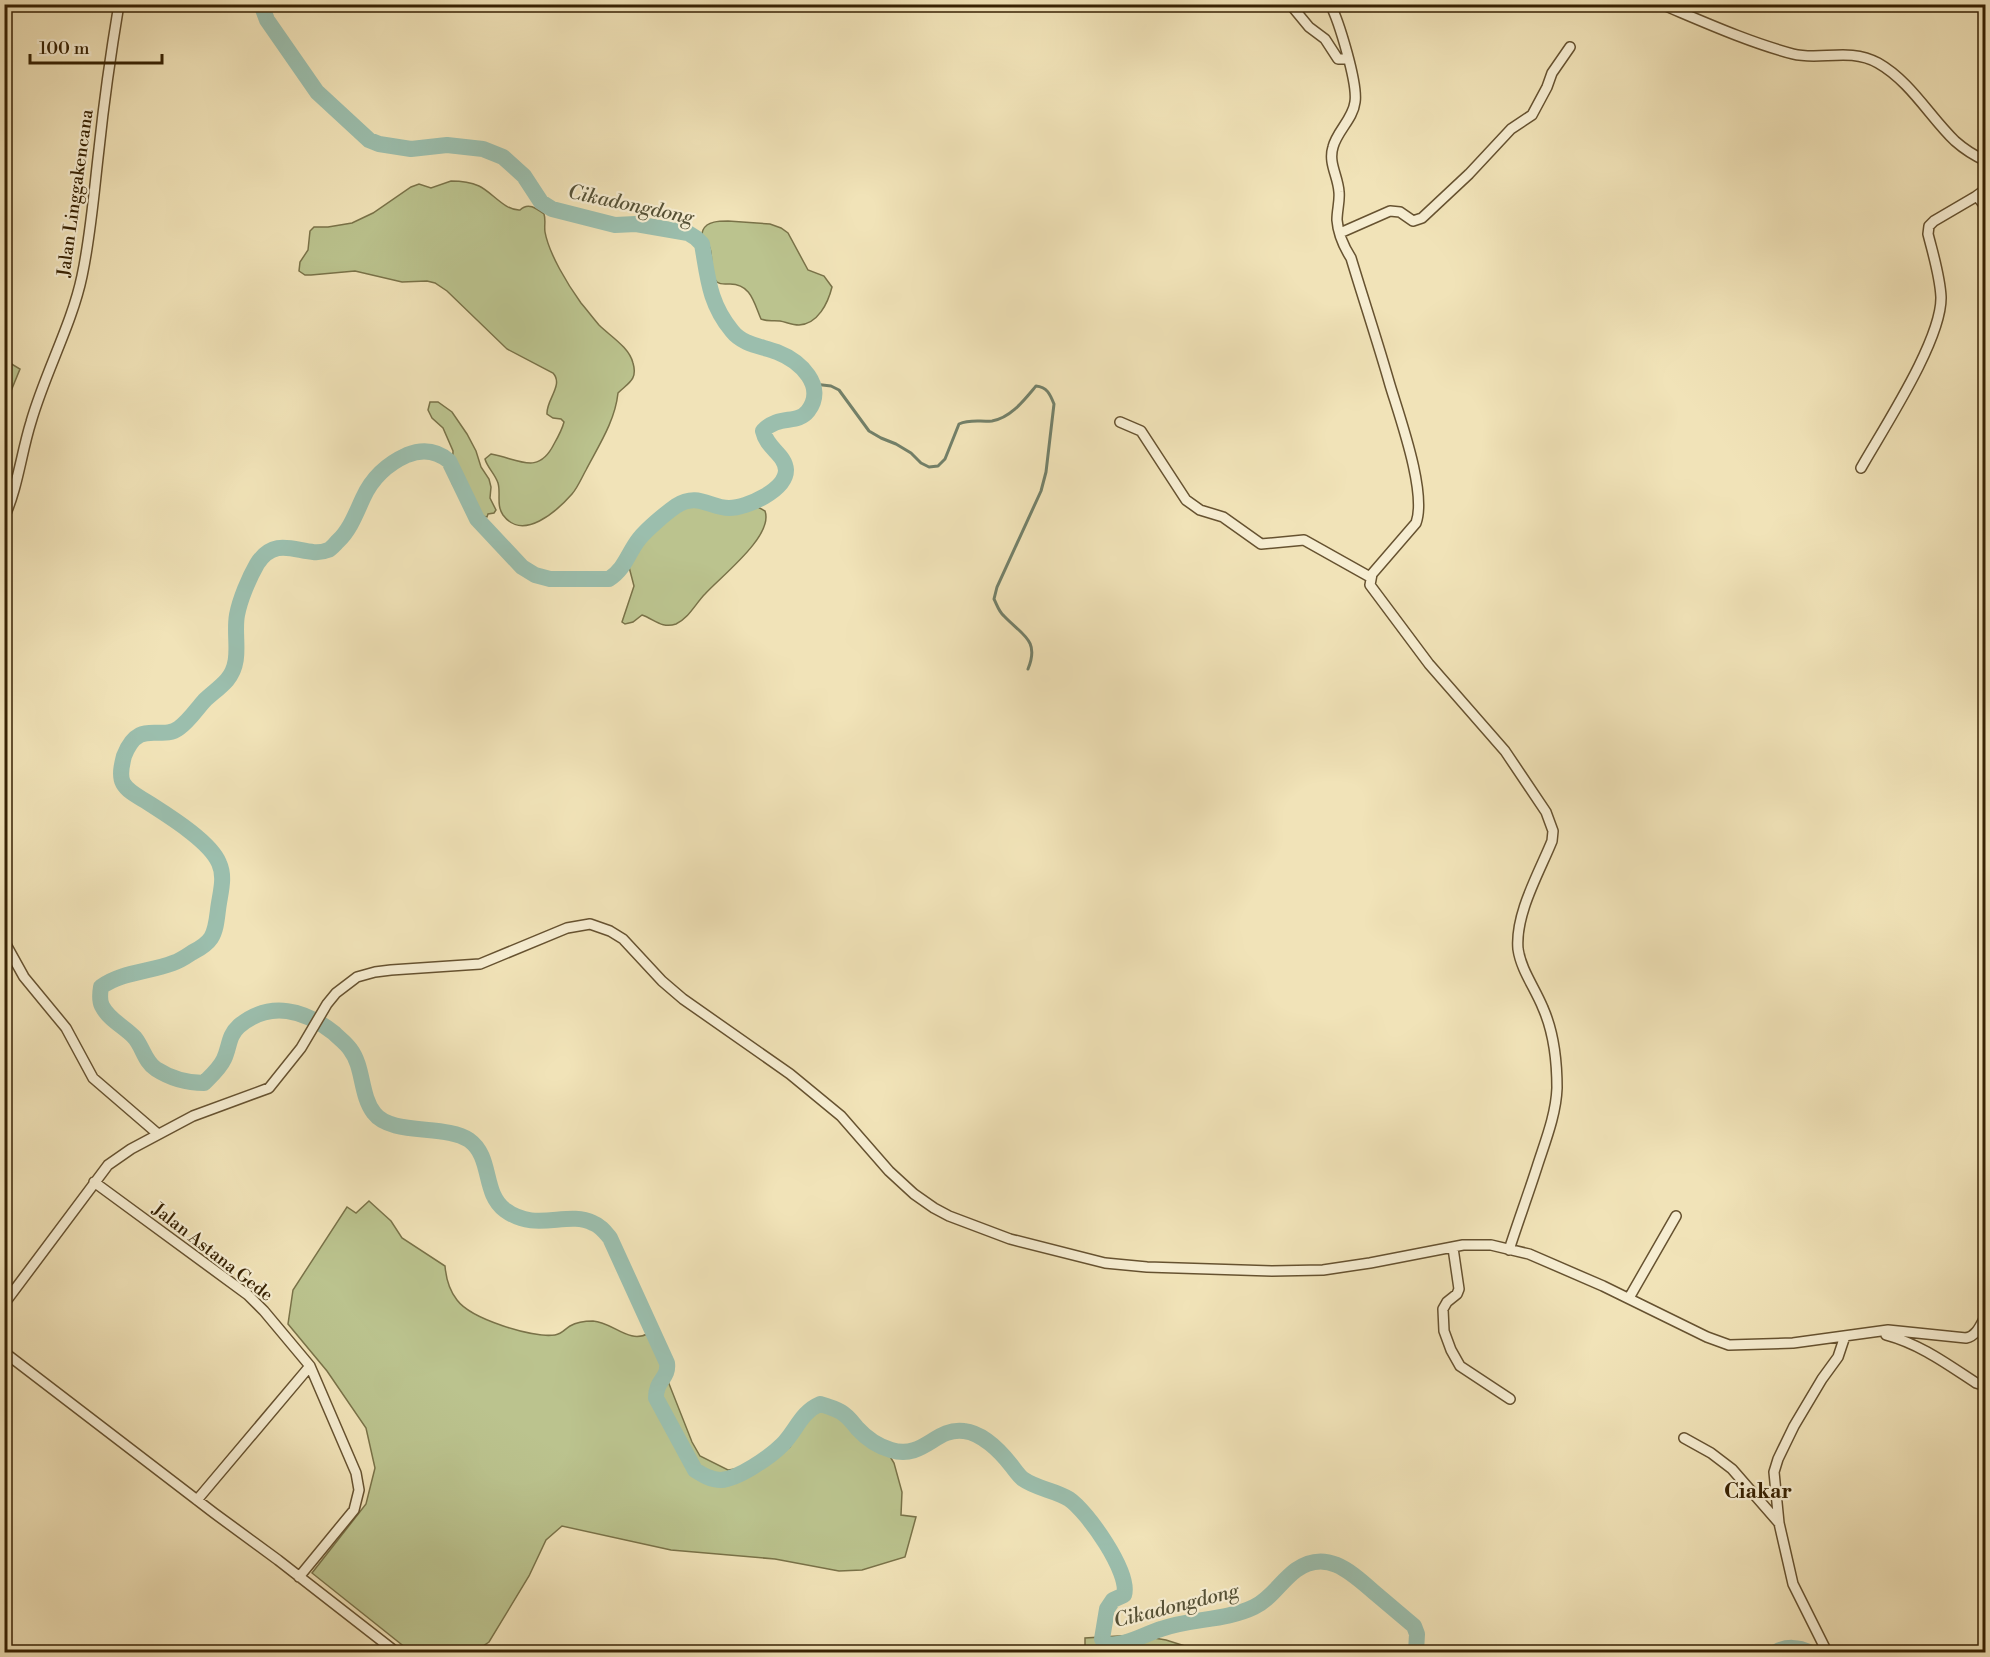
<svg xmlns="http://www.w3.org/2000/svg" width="1990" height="1657" font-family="'Libre Bodoni',serif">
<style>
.green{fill:#bbc38e;stroke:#797248;stroke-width:1.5}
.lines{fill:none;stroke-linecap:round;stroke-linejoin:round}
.stream{stroke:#738069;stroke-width:3}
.river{stroke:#9bbead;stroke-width:16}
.minor-casing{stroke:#665230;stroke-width:12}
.minor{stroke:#f6edd1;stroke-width:9}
.labels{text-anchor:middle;stroke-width:4.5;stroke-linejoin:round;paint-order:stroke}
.street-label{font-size:18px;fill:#372203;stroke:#f6edd1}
.water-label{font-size:20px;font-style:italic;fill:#555136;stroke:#f6edd1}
.quarter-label{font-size:21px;font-weight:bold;fill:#372203;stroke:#f6edd1}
</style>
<rect width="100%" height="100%" fill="#f1e3b8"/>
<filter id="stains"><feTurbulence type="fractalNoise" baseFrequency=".00333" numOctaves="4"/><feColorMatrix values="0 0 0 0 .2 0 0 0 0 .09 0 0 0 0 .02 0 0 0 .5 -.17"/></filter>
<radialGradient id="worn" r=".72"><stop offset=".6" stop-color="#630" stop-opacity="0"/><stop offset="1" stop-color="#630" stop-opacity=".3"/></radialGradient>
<path class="green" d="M 451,181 C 460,181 470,182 479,186 C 492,192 505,211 520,210 C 528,202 536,208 544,214 C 546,220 544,226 545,232 C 549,254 568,285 581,303 C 587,310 593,318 599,325 C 610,336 629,347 633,363 C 638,380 628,383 618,393 C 615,421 599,445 586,470 C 582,477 578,487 572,494 C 557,511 523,542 503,515 C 496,505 501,493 498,483 C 495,474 487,467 485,459 L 491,454 C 519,459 538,476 554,444 C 558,437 562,430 564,422 L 561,419 L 553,418 L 547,414 C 546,400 564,385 553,373 L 507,349 L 447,291 L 435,283 L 427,281 L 402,282 L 355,271 L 311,275 L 305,275 L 299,271 L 300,262 L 308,250 L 310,231 L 314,227 L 328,227 L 352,223 L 373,213 L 411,187 L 419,184 L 431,188 Z
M 728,221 L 770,224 L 781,228 L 788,233 L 808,270 L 824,276 L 832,287 C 828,303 818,324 799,325 C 792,325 786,322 780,321 C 773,320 768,322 761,319 C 754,303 751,284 730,284 C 725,284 721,285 717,282 C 707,273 715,257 709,246 C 706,241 700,237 703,230 C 707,221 720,221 728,221 Z
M 5,360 L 20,369 L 11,391 L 5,422 Z
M 430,402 L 438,402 L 452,412 L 467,434 L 476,451 L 481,467 L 489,479 L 491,487 L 490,498 L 496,510 L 494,513 L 488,514 L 487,517 L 470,514 L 452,483 L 453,451 L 443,428 L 432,418 L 428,410 Z
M 691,504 L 707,506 L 731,513 L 756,506 L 765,511 C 774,536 720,577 705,594 C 696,603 688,619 676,624 C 662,629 654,619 642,615 L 633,622 L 625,624 L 622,622 L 634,586 L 629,567 L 633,542 L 638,531 L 644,524 L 662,512 L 673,512 L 683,505 Z
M 369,1201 L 391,1221 L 402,1238 L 445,1266 C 446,1278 449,1290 457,1300 C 471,1319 532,1338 555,1335 C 562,1334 565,1329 570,1326 C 577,1322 585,1321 593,1321 C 613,1322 629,1345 649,1333 L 692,1442 L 700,1456 L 728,1470 L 764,1465 L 790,1447 L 805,1416 L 828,1405 L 855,1418 L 888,1453 L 894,1463 L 902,1492 L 901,1515 L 916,1517 L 905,1557 L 862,1570 L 839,1571 L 775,1559 L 671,1550 L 562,1526 L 546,1540 L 529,1576 L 489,1642 L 474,1652 L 411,1652 L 312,1573 L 366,1504 L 375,1468 L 366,1428 L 327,1371 L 288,1324 L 293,1290 L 347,1207 L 356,1213 Z
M 1136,1635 L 1166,1640 L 1204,1652 L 1085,1652 L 1085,1638 Z"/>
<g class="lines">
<path class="stream" d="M 814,384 L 831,386 L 839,390 L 869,431 L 881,438 L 896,444 L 911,453 L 921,463 L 929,467 L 938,466 L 945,459 L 959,424 C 970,419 980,422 992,421 C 1011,418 1025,399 1036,386 C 1047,387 1050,394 1054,404 L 1046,472 L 1041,491 L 997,587 L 994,599 C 997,605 999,612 1004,616 C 1022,635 1040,640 1028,669"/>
<path class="river" d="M 261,4 L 267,20 L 317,92 L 369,140 L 379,144 L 411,149 L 447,145 L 483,149 L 503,157 L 524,176 L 541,202 L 552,209 L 615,225 L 636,224 L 688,233 L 696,238 L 702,244 C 708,278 709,303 732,331 C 743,345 761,346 777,352 C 800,361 827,386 808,411 C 797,425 779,414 763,431 C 767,449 785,454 786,470 C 786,490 747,508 729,508 C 710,508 698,492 676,506 C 666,513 647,529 639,539 C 628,553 625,569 609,579 L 550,579 L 535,575 L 522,567 L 477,519 L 449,461 C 436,450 422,449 407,455 C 387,464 372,478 363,498 C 356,513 350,530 338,541 C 335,544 331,549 328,550 C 305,560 278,531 257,564 C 249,578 240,599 237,615 C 233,637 243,661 227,680 C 220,688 211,694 204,701 C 196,710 189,721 179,728 C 161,742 139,717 124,756 C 122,764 119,775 123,783 C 128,792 139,797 147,802 C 167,815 210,841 219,863 C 225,876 221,890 219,903 C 217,914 217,929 211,938 C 207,944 199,949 193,952 C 187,956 180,961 173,963 C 150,972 121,972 101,987 C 100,993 99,1000 102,1006 C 109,1020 125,1027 135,1038 C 143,1048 145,1062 156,1069 C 170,1078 187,1083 204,1083 C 211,1076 220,1068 224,1059 C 230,1046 228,1036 239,1026 C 270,1000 305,1010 334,1033 C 339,1038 346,1043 350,1049 C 364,1067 360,1095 374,1113 C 391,1136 446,1124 469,1140 C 493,1157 482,1193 505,1210 C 536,1233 567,1210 593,1223 C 601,1226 605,1232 610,1238 L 667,1363 C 669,1379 656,1379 656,1398 L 695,1470 C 703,1475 711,1480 721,1480 C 738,1479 770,1457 782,1445 C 796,1431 801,1412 820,1404 C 827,1406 834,1408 841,1412 C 848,1416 852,1422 857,1428 C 867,1439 877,1446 891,1450 C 924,1460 935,1427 964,1431 C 982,1433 1000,1451 1011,1465 C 1015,1470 1018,1475 1023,1479 C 1037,1489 1055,1490 1069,1499 C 1087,1511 1131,1573 1124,1595 L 1113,1600 L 1107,1609 L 1102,1639 L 1104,1643 C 1121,1649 1144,1634 1161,1629 C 1191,1618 1225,1621 1254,1607 C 1271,1599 1281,1581 1296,1570 C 1327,1548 1352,1573 1375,1593 C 1388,1604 1401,1615 1414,1626 L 1417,1634 L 1416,1652
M 1776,1652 C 1786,1646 1799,1647 1809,1652"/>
<defs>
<path id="minor" d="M 1290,4 L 1309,27 L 1325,39 L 1338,59 L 1348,59
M 1330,4 C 1339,21 1358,84 1355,102 C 1353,119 1337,131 1333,147 C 1328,163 1338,176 1339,192 C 1340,201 1337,210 1337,220 C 1338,233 1344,247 1351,258 C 1364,301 1378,343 1390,385 C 1400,418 1427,493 1416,523 L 1372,574 L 1370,585 L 1429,664 L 1505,751 L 1546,812 L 1553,831 L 1552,841 C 1539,873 1515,914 1518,949 C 1521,970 1535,988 1543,1008 C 1554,1033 1557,1061 1557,1088 C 1556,1115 1545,1142 1537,1167 C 1528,1195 1518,1222 1509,1250
M 1661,4 C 1704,22 1748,42 1793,54 C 1820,61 1849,47 1878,63 C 1910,81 1930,117 1955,141 C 1964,149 1975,156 1986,161
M 1977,196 L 1986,208
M 1340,233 L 1390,211 L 1400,212 L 1413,221 L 1422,218 L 1469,174 L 1511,129 L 1532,115 L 1547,87 L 1552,73 L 1570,47
M 1120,422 L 1141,431 L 1186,500 L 1200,510 L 1223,517 L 1261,544 L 1304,540 L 1370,577
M 1861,468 C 1883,429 1942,340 1941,297 C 1940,276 1933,254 1928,234 L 1929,226 L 1934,221 L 1975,197 L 1986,189
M 4,518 C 18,487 21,454 31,422 C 45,373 72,324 82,276 C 91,234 94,191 99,149 C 104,101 111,52 119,4
M 4,941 L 24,977 L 66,1028 L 93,1078 L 158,1134
M 94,1182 L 248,1295 L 264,1311 L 310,1366 L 356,1473 L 359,1490 L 354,1510 L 299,1577
M 1453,1248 L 1459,1289 L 1457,1294 L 1447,1302 L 1443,1309 L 1444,1331 L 1451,1350 L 1460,1366 L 1510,1399
M 1629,1298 L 1676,1216
M 4,1304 L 108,1165 L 131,1149 L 193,1116 L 269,1088 L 301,1048 L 327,1004 L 336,993 L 357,977 L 375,972 L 391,970 L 480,964 L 567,928 L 590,924 L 610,931 L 623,939 L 662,981 L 683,999 L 790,1074 L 841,1116 L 889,1171 L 914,1194 L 934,1208 L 949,1216 L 1010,1239 L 1105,1263 L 1147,1267 L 1272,1271 L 1323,1270 L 1370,1263 L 1463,1245 L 1491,1245 L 1529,1254 L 1603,1286 L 1707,1337 L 1729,1345 L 1793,1343 L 1888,1330 L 1966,1338 C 1977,1336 1981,1324 1986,1315
M 1886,1335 C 1920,1344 1947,1364 1976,1383 L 1986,1386
M 4,1352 L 214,1513 L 278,1560 L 396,1652
M 1684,1438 L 1711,1453 L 1732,1469 L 1779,1523
M 197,1500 L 310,1366
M 1827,1652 L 1793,1584 L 1779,1523 L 1774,1472 L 1778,1459 L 1794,1426 L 1822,1379 L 1838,1357 L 1845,1336"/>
</defs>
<use href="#minor" class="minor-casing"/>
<use href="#minor" class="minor"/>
</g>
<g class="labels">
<g class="street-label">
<text transform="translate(75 193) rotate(-82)" y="6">Jalan Linggakencana</text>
<text transform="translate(213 1252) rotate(38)" y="6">Jalan Astana Gede</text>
</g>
<g class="water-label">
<text transform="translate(631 204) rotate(12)" y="7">Cikadongdong</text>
<text transform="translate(1176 1605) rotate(-14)" y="7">Cikadongdong</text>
</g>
<g class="quarter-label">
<text x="1758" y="1498">Ciakar</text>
</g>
</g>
<rect width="1990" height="1657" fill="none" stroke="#f1e3b8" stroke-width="24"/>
<rect x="6" y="6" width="1978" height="1645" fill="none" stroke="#372203" stroke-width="3"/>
<rect x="12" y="12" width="1966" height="1633" fill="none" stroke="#372203" stroke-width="1.5"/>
<path d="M30 54v9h132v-9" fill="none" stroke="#372203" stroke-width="3"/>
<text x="39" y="54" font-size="18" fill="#372203" stroke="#f6edd1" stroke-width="4.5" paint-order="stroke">100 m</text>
<rect width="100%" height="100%" filter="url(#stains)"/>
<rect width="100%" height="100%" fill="url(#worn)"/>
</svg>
